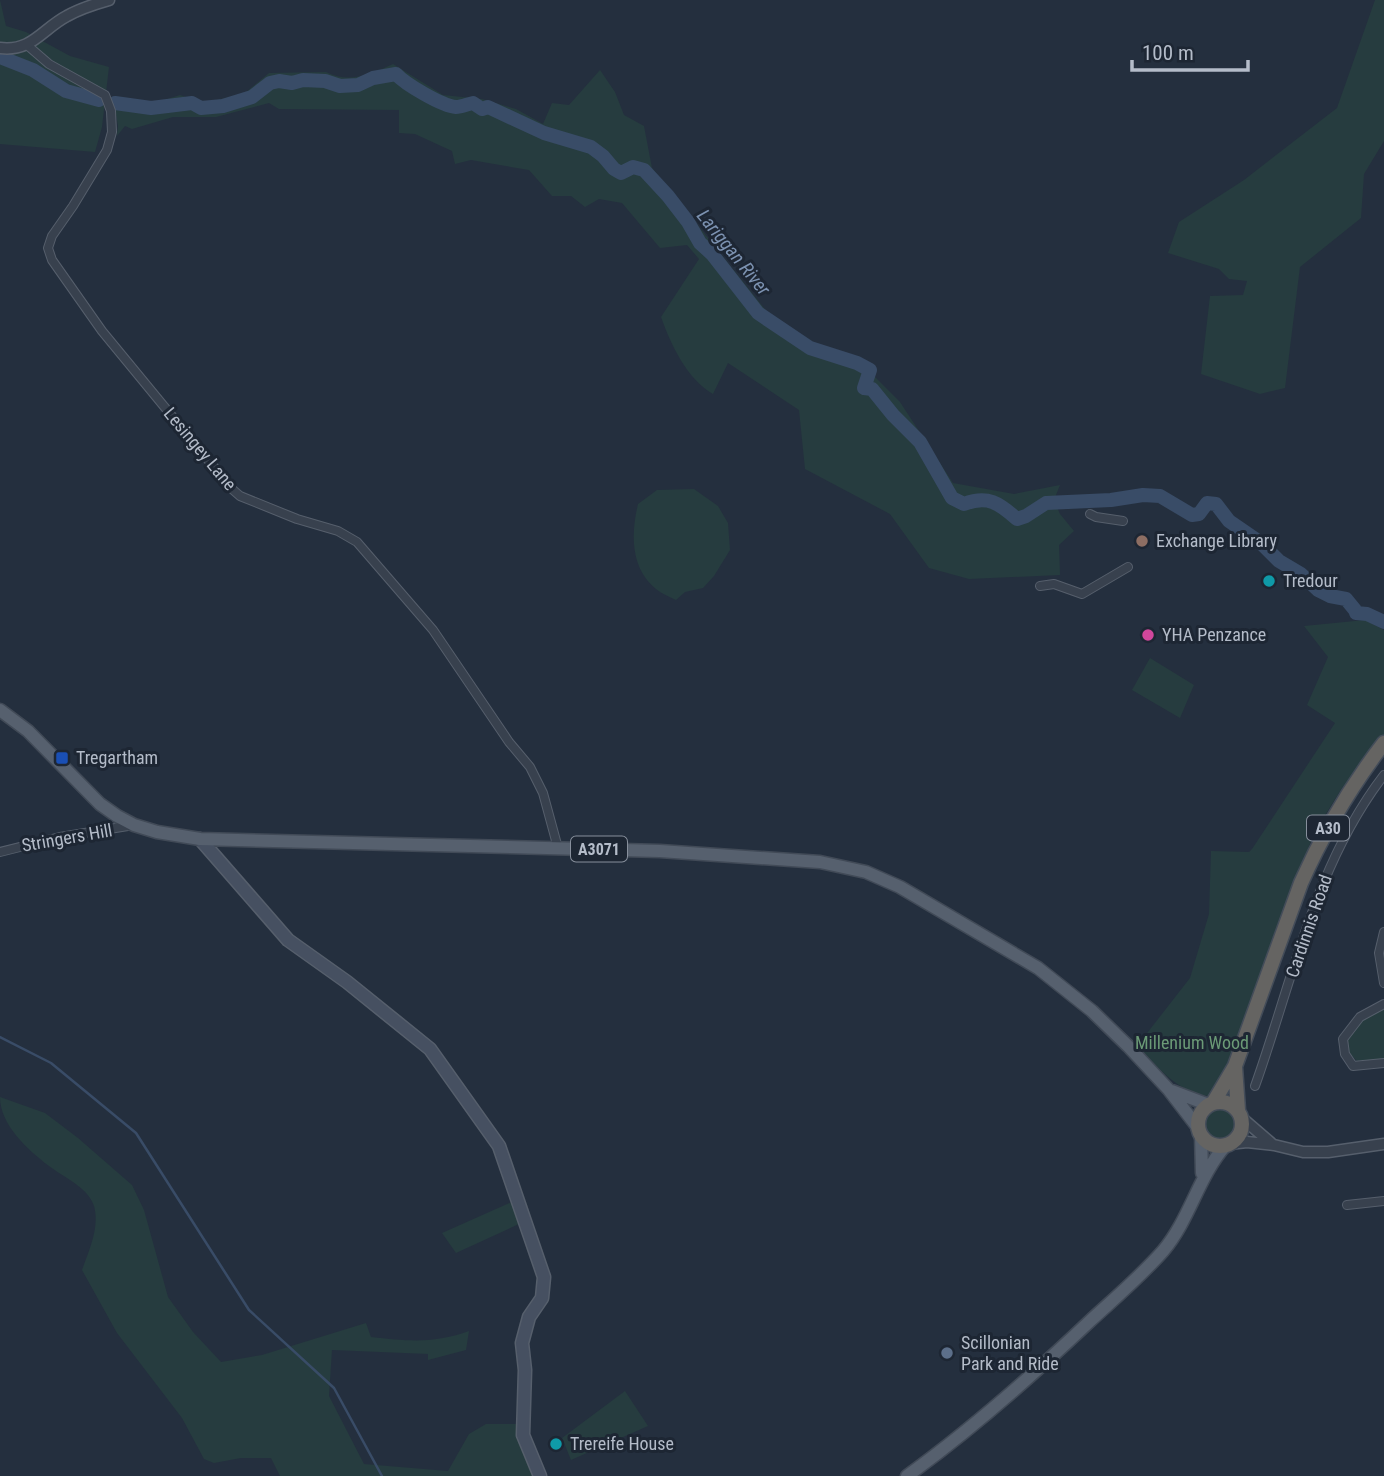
<svg xmlns="http://www.w3.org/2000/svg" width="1384" height="1476" font-family="'Roboto Condensed',sans-serif">
<style>
.green{fill:#263c3f}
.lines{fill:none;stroke-linecap:round;stroke-linejoin:round}
.stream{stroke:#394c67;stroke-width:2.5}
.river{stroke:#394c67;stroke-width:14}
.minor-casing{stroke:#565f6c;stroke-width:10}
.tertiary-casing{stroke:#565f6c;stroke-width:13}
.secondary-casing{stroke:#565f6c;stroke-width:15}
.primary-casing{stroke:#414a57;stroke-width:15}
.trunk-casing{stroke:#434c59;stroke-width:17}
.minor{stroke:#38414e;stroke-width:8}
.tertiary{stroke:#38414e;stroke-width:10}
.secondary{stroke:#465061;stroke-width:12}
.primary{stroke:#56606e;stroke-width:12}
.trunk{stroke:#656462;stroke-width:14}
.education-dot{fill:#8d6e63;stroke:#1d2633;stroke-width:2.5}
.culture-dot{fill:#0f9aa8;stroke:#1d2633;stroke-width:2.5}
.hotel-dot{fill:#d1479c;stroke:#1d2633;stroke-width:2.5}
.transit-dot{fill:#1a4fb4;stroke:#1d2633;stroke-width:2.5}
.service-dot{fill:#5c6f8a;stroke:#1d2633;stroke-width:2.5}
.labels{text-anchor:middle;stroke-width:6;stroke-linejoin:round;paint-order:stroke}
.shield{fill:#1d2633;stroke:#878f9c;stroke-width:2}
.shield-label{font-size:16px;font-weight:bold;fill:#b4bcc9}
.street-label{font-size:18px;fill:#b4bcc9;stroke:#1d2633}
.poi-label{font-size:18px;fill:#b4bcc9;stroke:#1d2633;text-anchor:start}
.park-label{font-size:18px;fill:#6b9a76;stroke:#1d2633}
.water-label{font-size:19px;font-style:italic;fill:#7c92b1;stroke:#1d2633}
</style>
<rect width="100%" height="100%" fill="#242f3e"/>
<path class="green" d="M 0,0 L 6,26 L 26,32 L 70,56 L 109,67 L 102,127 L 95,152 L 0,144 Z
M 1375,0 L 1384,0 L 1384,141 L 1364,174 L 1361,218 L 1300,267 L 1285,388 L 1260,394 L 1201,374 L 1210,296 L 1243,295 L 1247,281 L 1229,279 L 1219,269 L 1168,253 L 1179,222 L 1244,180 L 1337,108 Z
M 393,64 L 443,95 L 482,99 L 516,109 L 543,124 L 552,103 L 569,105 L 600,70 L 615,92 L 624,115 L 644,126 L 652,168 L 768,313 L 812,343 L 853,355 L 900,402 L 953,483 L 1014,494 L 1060,485 L 1054,500 L 1060,514 L 1074,531 L 1059,545 L 1060,575 L 969,579 L 929,568 L 890,514 L 805,469 L 799,410 L 728,363 L 713,394 C 687,379 671,345 661,317 L 699,259 L 687,245 L 660,248 L 622,203 L 599,199 L 585,207 L 571,196 L 552,196 L 529,170 L 471,160 L 455,164 L 452,151 L 415,134 L 399,133 L 399,110 L 279,109 L 269,103 L 216,117 L 173,117 L 132,129 L 125,126 L 117,136 L 118,126 L 113,97 L 148,105 L 180,95 L 205,103 L 245,93 L 269,73 L 326,72 C 350,84 371,74 393,64 Z
M 694,489 L 718,506 L 728,523 L 730,550 L 714,576 L 703,588 L 685,592 L 676,600 C 670,597 662,594 656,589 C 630,568 631,533 638,504 L 657,490 Z
M 1365,620 L 1384,630 L 1384,736 L 1342,788 L 1314,833 L 1230,1063 L 1208,1096 C 1177,1092 1158,1067 1137,1046 L 1190,978 L 1209,914 L 1211,851 L 1249,852 L 1252,849 L 1335,723 L 1307,705 L 1328,657 L 1304,626 Z
M 1150,658 L 1194,685 L 1180,718 L 1132,690 Z
M 1384,1006 L 1384,1059 L 1357,1061 L 1350,1054 L 1347,1041 L 1365,1015 Z
M 0,1097 L 45,1113 L 78,1138 L 132,1185 L 144,1210 L 168,1297 L 193,1332 L 221,1362 L 262,1355 L 366,1323 L 371,1337 C 408,1341 433,1344 469,1331 L 466,1350 L 428,1360 L 428,1354 L 332,1350 L 329,1396 L 364,1464 L 448,1471 L 469,1434 L 486,1424 L 521,1424 L 534,1476 L 280,1476 L 271,1458 L 241,1458 L 214,1463 L 204,1459 L 182,1418 L 117,1333 L 82,1270 C 89,1250 100,1227 94,1206 C 88,1187 63,1177 49,1166 C 28,1150 0,1125 0,1097 Z
M1204 1124a17 17 0 1 1 34 0a17 17 0 1 1-34 0Z
M 514,1201 L 519,1224 L 456,1253 L 442,1233 Z
M 625,1391 L 648,1426 L 571,1460 L 562,1438 Z"/>
<g class="lines">
<path class="stream" d="M 0,1037 L 51,1063 L 136,1133 L 249,1310 L 334,1388 L 382,1476"/>
<path class="river" d="M 0,57 L 33,70 L 66,91 L 99,100
M 115,103 L 151,108 L 192,103 L 201,108 L 223,106 L 252,97 L 270,83 L 279,81 L 292,83 L 303,80 L 325,81 L 340,86 L 358,85 L 373,78 L 396,74 C 405,84 442,106 456,107 C 461,107 468,104 473,103 L 482,109 L 488,107 L 544,133 L 591,147 L 603,156 L 614,169 L 621,173 L 633,167 L 644,170 L 668,196 L 688,222 L 700,243 L 712,254 L 758,313 L 810,348 L 857,363 L 870,370 L 864,388 L 872,389 L 893,415 L 920,442 L 952,498 L 964,504 C 988,495 999,503 1017,519 L 1026,516 L 1046,503 L 1111,500 L 1143,495 L 1160,496 L 1192,515 L 1199,514 L 1207,503 L 1216,504 L 1229,521 L 1261,543 L 1279,561 L 1301,574 L 1318,590 L 1330,596 L 1346,599 L 1355,610
M 1356,613 L 1367,614 L 1384,622"/>
<defs>
<path id="minor" d="M 27,45 L 49,64 L 105,95 L 111,111 L 112,132 L 107,150 L 73,206 L 52,236 L 48,248 L 52,260 L 102,331 L 232,489 L 240,496 L 297,519 L 338,531 L 357,542 L 433,630 L 509,742 L 530,767 L 543,793 L 558,848
M 1090,514 L 1096,517 L 1123,521
M 1040,586 L 1054,584 L 1082,594 L 1128,567
M 0,852 L 60,837 L 134,825
M 1384,932 L 1379,953 L 1384,983
M 1384,1004 L 1360,1017 L 1343,1039 L 1345,1054 L 1353,1066 L 1384,1063
M 1255,1086 C 1293,980 1314,866 1384,775
M 1347,1205 L 1384,1201"/>
<path id="tertiary" d="M 0,48 C 32,52 42,29 67,16 C 81,8 95,4 109,0
M 1242,1118 L 1271,1143
M 1229,1144 L 1247,1142 L 1274,1145 L 1303,1152 L 1328,1152 L 1384,1144"/>
<path id="secondary" d="M 200,839 L 288,940 L 347,982 L 430,1049 L 499,1146 L 544,1277 L 542,1298 L 529,1317 L 522,1343 L 525,1370 L 523,1435 L 540,1476"/>
<path id="primary" d="M 0,710 L 28,731 L 100,804 L 117,816 L 134,825 L 157,832 L 200,839 L 660,851 L 820,862 L 866,872 L 900,887 L 1038,968 L 1092,1011 L 1128,1046 L 1169,1090 L 1199,1129
M 1172,1091 L 1209,1105
M 1201,1135 L 1202,1173
M 907,1476 C 972,1429 1032,1376 1090,1321 C 1115,1298 1141,1276 1163,1251 C 1190,1219 1198,1177 1225,1146"/>
<path id="trunk" d="M 1235,1067 L 1238,1110
M1198 1124a22 22 0 1 1 44 0a22 22 0 1 1-44 0Z
M 1213,1103 L 1235,1066 L 1301,883 C 1323,833 1351,786 1384,743"/>
</defs>
<use href="#minor" class="minor-casing"/>
<use href="#tertiary" class="tertiary-casing"/>
<use href="#secondary" class="secondary-casing"/>
<use href="#primary" class="primary-casing"/>
<use href="#trunk" class="trunk-casing"/>
<use href="#minor" class="minor"/>
<use href="#tertiary" class="tertiary"/>
<use href="#secondary" class="secondary"/>
<use href="#primary" class="primary"/>
<use href="#trunk" class="trunk"/>
</g>
<circle class="education-dot" cx="1142" cy="541" r="7"/>
<g class="culture-dot">
<circle cx="1269" cy="581" r="7"/>
<circle cx="556" cy="1444" r="7"/>
</g>
<circle class="hotel-dot" cx="1148" cy="635" r="7"/>
<rect class="transit-dot" x="55" y="751" width="14" height="14" rx="3.5"/>
<circle class="service-dot" cx="947" cy="1353" r="7"/>
<g class="labels">
<g class="shield">
<rect x="1307" y="815.5" width="42" height="25" rx="5"/>
<rect x="571" y="836.5" width="56" height="25" rx="5"/>
</g>
<g class="shield-label">
<text x="1328" y="834">A30</text>
<text x="599" y="855">A3071</text>
</g>
<g class="street-label">
<text transform="translate(200 449) rotate(50)" y="6">Lesingey Lane</text>
<text transform="translate(67 838) rotate(-10)" y="6">Stringers Hill</text>
<text transform="translate(1309 926) rotate(-71)" y="6">Cardinnis Road</text>
</g>
<g class="poi-label">
<text x="1156" y="547">Exchange Library</text>
<text x="1283" y="587">Tredour</text>
<text x="1162" y="641">YHA Penzance</text>
<text x="76" y="764">Tregartham</text>
<text x="961" y="1349">Scillonian<tspan x="961" dy="21">Park and Ride</tspan></text>
<text x="570" y="1450">Trereife House</text>
</g>
<g class="park-label">
<text x="1192" y="1049">Millenium Wood</text>
</g>
<g class="water-label">
<text transform="translate(734 252) rotate(51)" y="7">Lariggan River</text>
</g>
</g>
<path d="M1132 60v10h116v-10" fill="none" stroke="#b4bcc9" stroke-width="3.5"/>
<text x="1142" y="60" font-size="21" fill="#b4bcc9" stroke="#1d2633" stroke-width="5" paint-order="stroke">100 m</text>
</svg>
